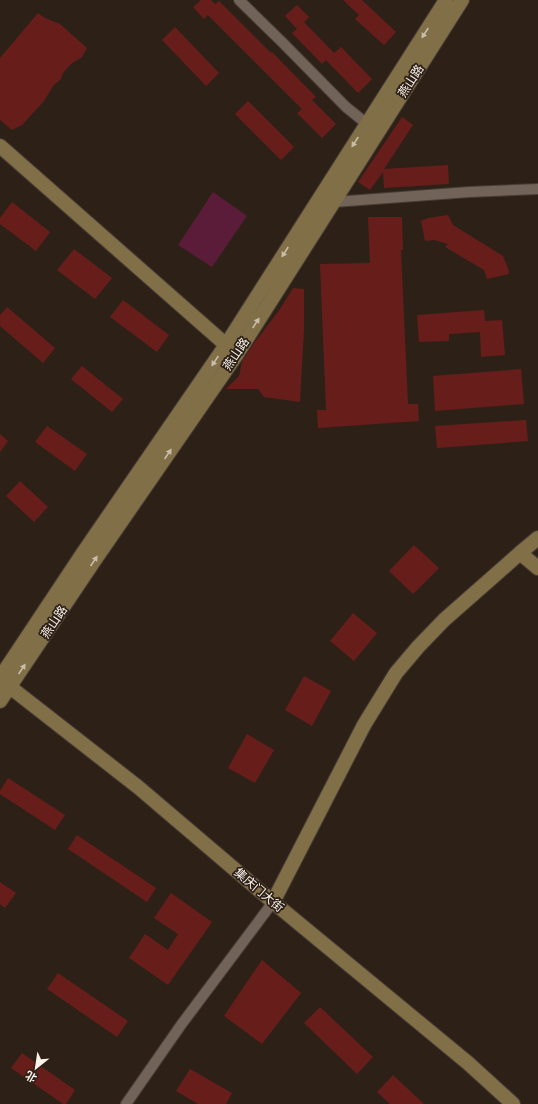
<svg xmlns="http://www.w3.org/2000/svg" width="538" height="1104" font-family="Spectral,'Noto Sans SC',serif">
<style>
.green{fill:#5a1c39}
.building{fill:#671e1a}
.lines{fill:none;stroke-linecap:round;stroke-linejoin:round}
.street-casing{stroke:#483d36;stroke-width:12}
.secondary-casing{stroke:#483d36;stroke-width:16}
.street{stroke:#716357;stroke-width:10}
.secondary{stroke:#816f48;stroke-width:14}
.oneway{fill:#cabeaa}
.labels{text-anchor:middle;stroke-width:3.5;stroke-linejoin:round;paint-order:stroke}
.street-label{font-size:12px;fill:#fbf2ec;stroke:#2d2117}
</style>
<rect width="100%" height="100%" fill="#2d2117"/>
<path class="green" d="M 213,192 L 247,216 L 212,267 L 178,245 Z"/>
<path class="building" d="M 201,0 L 211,0 L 215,4 L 219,1 L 271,53 L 272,52 L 316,97 L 312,100 L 336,124 L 322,138 L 297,113 L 302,109 L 208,15 L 204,19 L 193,7 Z
M 343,0 L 362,0 L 396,32 L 384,45 L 355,19 L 359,15 Z
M 297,5 L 309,17 L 304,22 L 334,53 L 341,47 L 372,79 L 358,93 L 326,60 L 322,64 L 292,33 L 297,29 L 285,16 Z
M 38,13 L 45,18 L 60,24 L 87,48 L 82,57 L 71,64 L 63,73 L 61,79 L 53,86 L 44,101 L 22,125 L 12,130 L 0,120 L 0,58 Z
M 175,27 L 219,73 L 206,86 L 162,40 Z
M 248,101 L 294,147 L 281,160 L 235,114 Z
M 402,117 L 413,125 L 384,169 L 448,165 L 449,184 L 384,188 L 383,172 L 370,190 L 358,182 Z
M 12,202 L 50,232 L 36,251 L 0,224 L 0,218 Z
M 448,215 L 453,225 L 503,256 L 508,268 L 509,274 L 487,279 L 484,270 L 445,247 L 448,244 L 434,240 L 425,241 L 421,221 L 428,218 Z
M 368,217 L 402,217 L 403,250 L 401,250 L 408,404 L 418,404 L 419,421 L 318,428 L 317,410 L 326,410 L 320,264 L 370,263 Z
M 74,249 L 112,278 L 95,299 L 57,270 Z
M 293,288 L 304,289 L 304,329 L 300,402 L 264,397 L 258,389 L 226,389 L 239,376 L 242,362 L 252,346 L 280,309 Z
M 123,300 L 169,335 L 157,352 L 110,317 Z
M 7,307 L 55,348 L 43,363 L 0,326 L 0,315 Z
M 484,310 L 485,321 L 502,320 L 505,355 L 481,357 L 480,332 L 449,334 L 449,341 L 419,342 L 417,315 Z
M 82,366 L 123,399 L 112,412 L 71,379 Z
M 521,369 L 524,404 L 435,411 L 433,376 Z
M 526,420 L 528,441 L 437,448 L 435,426 Z
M 47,426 L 87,454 L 75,471 L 35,442 Z
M 0,434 L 8,441 L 0,452 Z
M 20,481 L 48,507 L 34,522 L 6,496 Z
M 414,545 L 439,568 L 413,594 L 389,571 Z
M 353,613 L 377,633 L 354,661 L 330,641 Z
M 304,676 L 331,691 L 312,726 L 285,710 Z
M 247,734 L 274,750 L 255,783 L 228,768 Z
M 8,778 L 65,815 L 55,830 L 0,794 L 0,791 Z
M 77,835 L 156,888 L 147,902 L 68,849 Z
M 0,882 L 16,893 L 5,908 L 0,904 Z
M 171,893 L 212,922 L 168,985 L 129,958 L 145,934 L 168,950 L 178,934 L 154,918 Z
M 262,960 L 301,993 L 262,1044 L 224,1016 Z
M 58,973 L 128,1021 L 117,1037 L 47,989 Z
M 320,1007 L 373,1057 L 357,1074 L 304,1023 Z
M 22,1053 L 75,1090 L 66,1104 L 63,1104 L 11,1068 Z
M 190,1069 L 232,1093 L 226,1104 L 198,1104 L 176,1091 Z
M 393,1075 L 424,1104 L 390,1104 L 377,1092 Z"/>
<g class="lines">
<defs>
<path id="street" d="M 239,0 L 282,42 L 346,107 L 367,124
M 334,202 L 469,192 L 538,189
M 126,1104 L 181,1025 L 273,902"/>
<path id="secondary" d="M 0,146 L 233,351
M 520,553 L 538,568
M 0,678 L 83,553 L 226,345 L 446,0
M 2,682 L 10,687 L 138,787 L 273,902 L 468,1063 L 513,1104
M 0,701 L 94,561 L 237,354 L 462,0
M 273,902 L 364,725 L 396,673 L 418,647 L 444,620 L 520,553 L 538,538"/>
</defs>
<use href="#street" class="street-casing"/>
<use href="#secondary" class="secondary-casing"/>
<use href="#street" class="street"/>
<use href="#secondary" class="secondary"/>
</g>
<defs><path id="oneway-solid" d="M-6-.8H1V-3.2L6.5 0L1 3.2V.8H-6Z"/></defs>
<g class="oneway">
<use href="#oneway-solid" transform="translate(425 33) rotate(123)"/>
<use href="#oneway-solid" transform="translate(355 142) rotate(123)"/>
<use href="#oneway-solid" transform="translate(285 252) rotate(123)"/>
<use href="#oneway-solid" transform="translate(256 323) rotate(-57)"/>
<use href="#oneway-solid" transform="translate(215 361) rotate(124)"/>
<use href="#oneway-solid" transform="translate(168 454) rotate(-56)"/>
<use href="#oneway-solid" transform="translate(94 561) rotate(-56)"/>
<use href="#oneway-solid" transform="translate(22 669) rotate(-56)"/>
</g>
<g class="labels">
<g class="street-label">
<text transform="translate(411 81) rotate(-57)" y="4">燕山路</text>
<text transform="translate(236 354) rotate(-56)" y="4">燕山路</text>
<text transform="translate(54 622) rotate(-56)" y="4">燕山路</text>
<text transform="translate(259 890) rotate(40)" y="4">集庆门大街</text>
</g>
</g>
<g transform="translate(36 1068) rotate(210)" stroke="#2d2117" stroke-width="3" paint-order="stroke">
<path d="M0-3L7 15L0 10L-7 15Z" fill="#fbf2ec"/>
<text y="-6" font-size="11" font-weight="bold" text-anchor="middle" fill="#fbf2ec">北</text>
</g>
</svg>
